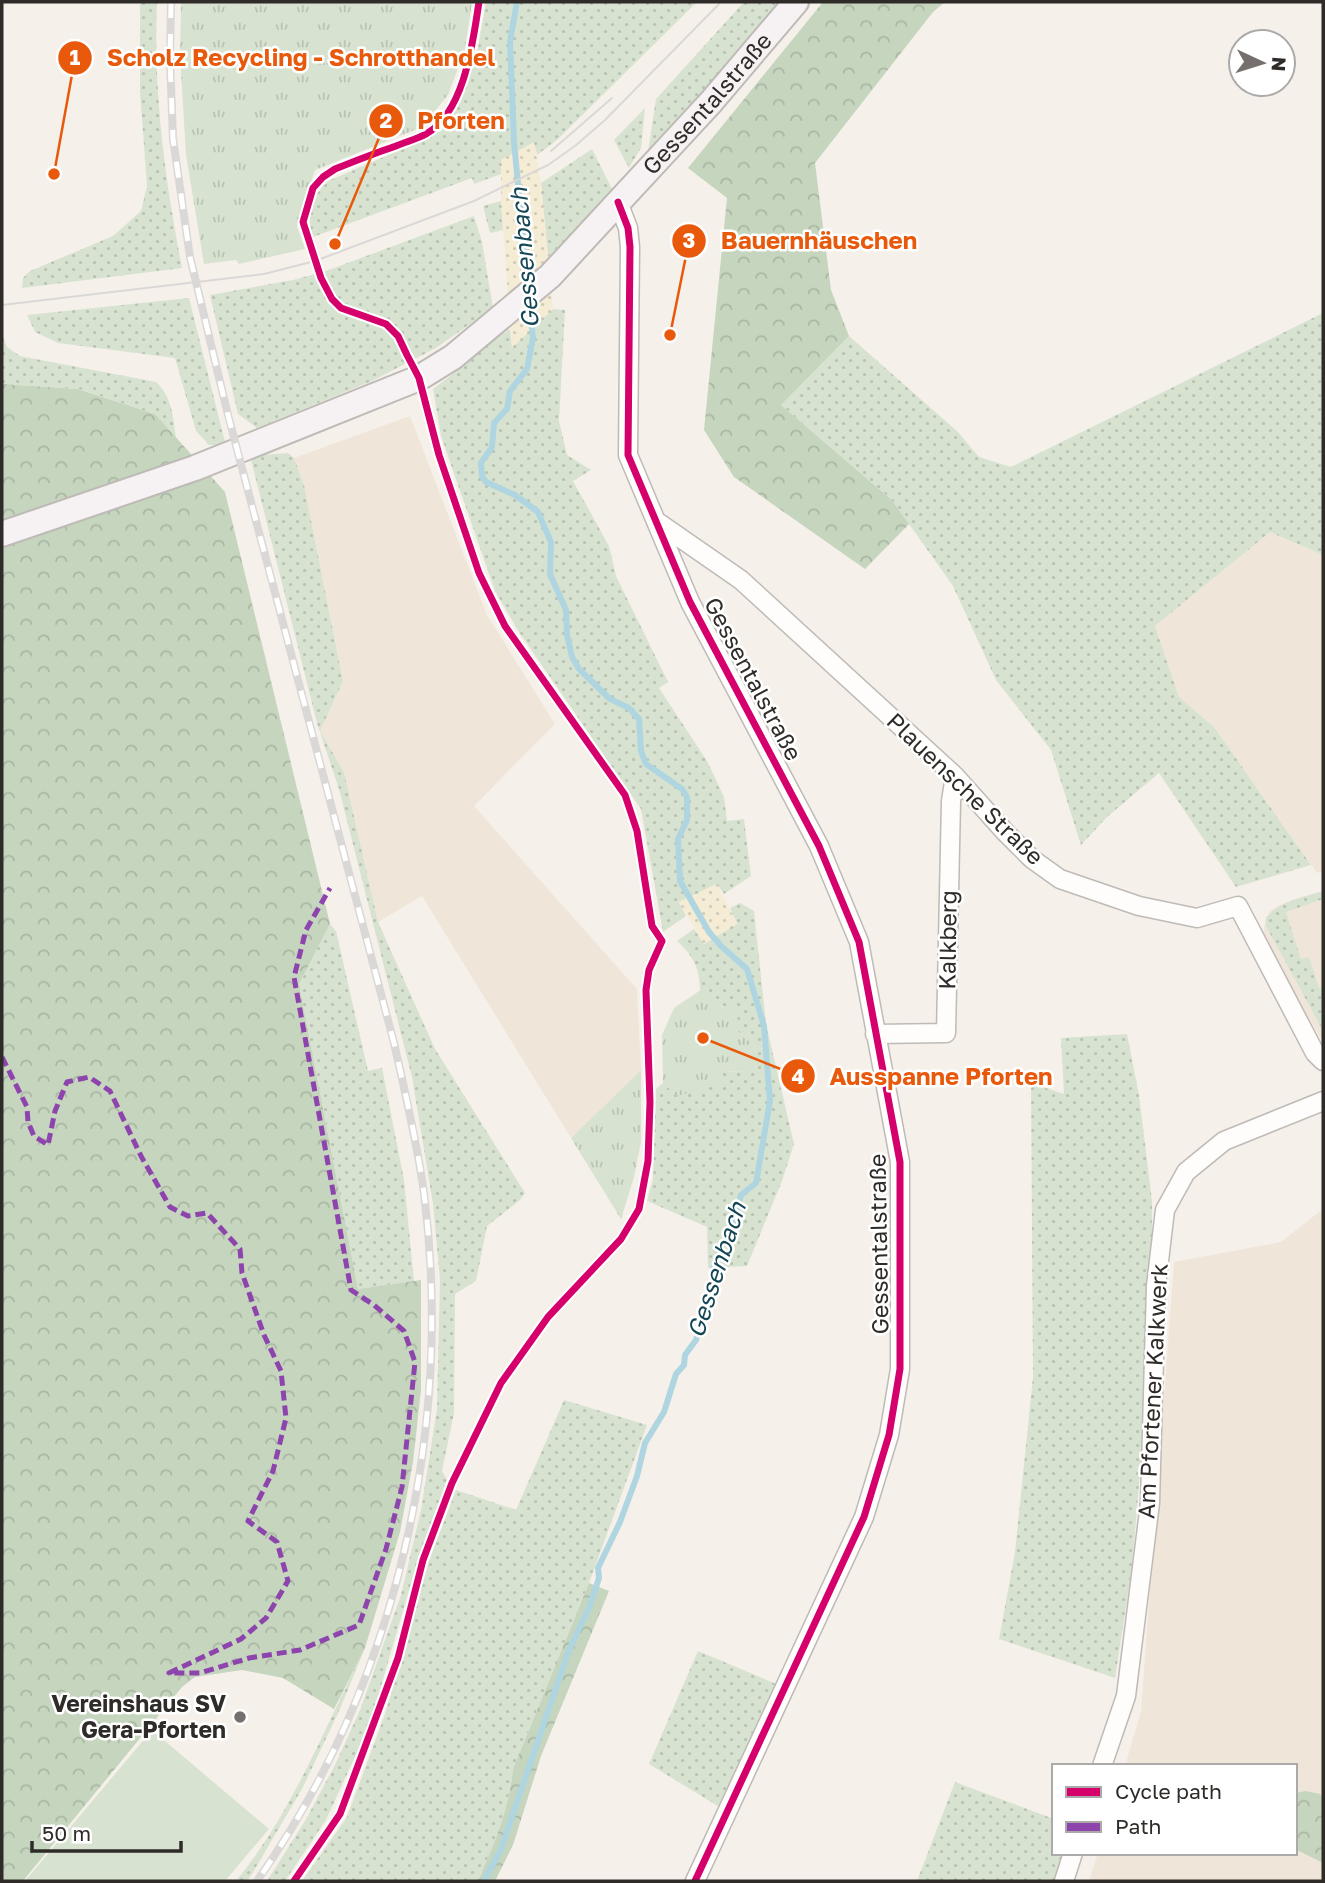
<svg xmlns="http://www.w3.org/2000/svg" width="1325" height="1883" font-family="'Golos Text',sans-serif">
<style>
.commercial{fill:#efe6d9}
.grass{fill:url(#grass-dots)}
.forest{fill:url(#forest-crowns)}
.sand{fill:url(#sand-dots)}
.park{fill:url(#park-tufts)}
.pitch{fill:#d7e3d0}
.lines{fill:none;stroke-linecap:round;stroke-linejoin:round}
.stream{stroke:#afd5e1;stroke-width:6}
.minor-casing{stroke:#bebab6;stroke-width:21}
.secondary-casing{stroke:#bebab6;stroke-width:28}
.minor{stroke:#fefdfc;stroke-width:18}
.secondary{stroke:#f6f1f2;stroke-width:24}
.tram{stroke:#dad8d7;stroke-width:2}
.rail-casing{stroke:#dad8d7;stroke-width:8}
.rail{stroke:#fff;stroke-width:5;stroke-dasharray:16;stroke-linecap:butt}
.quiet{stroke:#8e44ad;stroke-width:5;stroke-dasharray:10 5;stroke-linecap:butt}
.cycleway-casing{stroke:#fff;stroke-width:11}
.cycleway{stroke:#d6006c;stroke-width:7}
.poi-dot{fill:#75706d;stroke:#fff;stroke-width:2.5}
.labels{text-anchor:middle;stroke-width:5;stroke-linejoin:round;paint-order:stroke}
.street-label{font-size:23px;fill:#2f2b29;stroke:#fff}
.poi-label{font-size:23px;font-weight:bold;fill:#2f2b29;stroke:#fff;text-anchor:end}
.water-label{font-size:24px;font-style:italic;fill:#154655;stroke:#fff}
.leader{fill:none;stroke:#e8590c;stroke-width:2.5}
.callout-dot{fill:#e8590c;stroke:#fff;stroke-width:2.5}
.mark-label{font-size:21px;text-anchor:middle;font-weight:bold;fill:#fff}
.callout-label{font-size:24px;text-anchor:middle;font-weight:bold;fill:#e8590c;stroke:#fff;stroke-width:5;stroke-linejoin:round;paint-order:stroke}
</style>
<defs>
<pattern id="grass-dots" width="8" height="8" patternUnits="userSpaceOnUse" patternTransform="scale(1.75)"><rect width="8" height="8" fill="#d7e3d0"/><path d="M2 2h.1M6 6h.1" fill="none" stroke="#b9c3b3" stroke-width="1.8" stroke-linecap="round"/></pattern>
<pattern id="forest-crowns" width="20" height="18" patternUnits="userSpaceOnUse" patternTransform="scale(1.75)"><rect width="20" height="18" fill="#c5d5be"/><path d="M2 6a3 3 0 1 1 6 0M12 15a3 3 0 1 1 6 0" fill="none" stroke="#aab7a3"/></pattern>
<pattern id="sand-dots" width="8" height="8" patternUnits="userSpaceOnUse" patternTransform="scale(1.75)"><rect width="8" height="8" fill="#f4ecd4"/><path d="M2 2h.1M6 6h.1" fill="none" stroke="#d2cbb6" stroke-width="1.8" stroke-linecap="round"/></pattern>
<pattern id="park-tufts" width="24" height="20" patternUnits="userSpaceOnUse" patternTransform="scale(1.75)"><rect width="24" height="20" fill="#d7e3d0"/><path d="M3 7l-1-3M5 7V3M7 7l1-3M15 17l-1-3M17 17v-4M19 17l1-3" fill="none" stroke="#b9c3b3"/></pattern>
</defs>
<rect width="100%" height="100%" fill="#f6f0eb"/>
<path class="commercial" d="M 410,416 L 487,615 L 555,724 L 474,806 L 637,989 L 641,1070 L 571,1138 L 422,896 L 378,922 L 344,772 L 320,731 L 343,681 L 304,485 L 294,458 Z
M 1270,532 L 1323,555 L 1323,871 L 1317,873 L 1214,727 L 1179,697 L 1155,626 Z
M 1323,891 L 1323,1042 L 1277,966 L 1263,933 L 1266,918 L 1271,910 L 1284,903 Z
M 1323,1209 L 1323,1881 L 1089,1881 L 1098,1853 L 1295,1853 L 1295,1766 L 1125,1766 L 1141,1711 L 1174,1262 L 1281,1242 Z"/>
<path class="grass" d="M 140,2 L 157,2 C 153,92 165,180 182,268 L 22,288 L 23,278 L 30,271 L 113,236 L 141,211 L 147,186 L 140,92 Z
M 486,2 L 697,2 L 557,140 L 537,155 L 534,143 L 501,160 L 501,174 L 474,184 L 472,178 L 313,237 C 306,215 311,197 328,181 L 430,137 L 460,102 L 477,53 Z
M 744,2 L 784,2 L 647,159 L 656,99 Z
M 645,108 L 641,148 L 629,168 L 614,140 Z
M 592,149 L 612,189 L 599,206 L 548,257 L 541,183 Z
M 501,201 L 503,230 L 490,233 L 483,206 Z
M 474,216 L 482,242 L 493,308 L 436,348 L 372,381 L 257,428 L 238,414 L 210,295 L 293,280 L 326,271 Z
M 189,298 L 225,442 L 222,445 L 209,445 L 196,431 L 175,358 L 58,343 L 35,332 L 27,315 Z
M 553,309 L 565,310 L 559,421 L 567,455 L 591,470 L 573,481 L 609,546 L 616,576 L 668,682 L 659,688 L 707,761 L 724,797 L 727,821 L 744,819 L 751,876 L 724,894 L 717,884 L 679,902 L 686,916 L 663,932 L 641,809 L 519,632 L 495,591 L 441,436 L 433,389 L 458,370 L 476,353 L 510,329 L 512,347 Z
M 1323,313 L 1323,555 L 1270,532 L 1155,626 L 1179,697 L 1214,727 L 1311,865 L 1236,887 L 1159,773 L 1107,817 L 1081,845 L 1051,750 L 996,680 L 953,586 L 892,500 L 781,405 L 849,336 L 958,432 L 979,457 L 1011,467 Z
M 2,335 L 7,347 L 20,356 L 156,382 C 172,397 173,416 176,438 L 155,414 L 79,389 L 2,384 Z
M 288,453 L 294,458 L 304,485 L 343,681 L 320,731 L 344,772 L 378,922 L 435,1049 L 525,1193 L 520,1200 L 487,1226 L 476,1281 L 455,1294 L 454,1413 L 442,1471 L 447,1480 L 419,1556 L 377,1700 L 358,1750 L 326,1820 L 285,1881 L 267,1881 L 305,1821 L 335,1765 L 360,1710 L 401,1595 L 421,1510 L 437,1409 L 440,1279 L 433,1204 L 412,1077 L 339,789 L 317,723 L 250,456 Z
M 1323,891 L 1323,899 L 1286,912 L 1301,959 L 1309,957 L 1319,988 L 1323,987 L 1323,1031 L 1266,926 L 1266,918 C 1279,901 1304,897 1323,891 Z
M 740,903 L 754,911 L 766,1024 L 794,1144 L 782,1181 L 747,1266 L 708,1268 L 707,1227 L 647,1201 L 653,1179 L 656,1089 L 663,1083 L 677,1096 L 722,1072 L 744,1071 L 756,1047 L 735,1029 L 725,1010 L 705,987 L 700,991 C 700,969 693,955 677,941 L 694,929 L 704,944 L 737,923 L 730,908 Z
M 330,924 L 336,931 L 368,1071 L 382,1068 L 404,1180 L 414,1281 L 358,1289 L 299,984 Z
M 1127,1034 L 1139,1095 L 1152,1201 L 1152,1256 L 1142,1448 L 1132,1567 L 1115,1678 L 999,1639 L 1015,1552 L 1033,1377 L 1031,1083 L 1064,1094 L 1061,1038 Z
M 564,1400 L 647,1425 L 589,1583 L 513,1769 C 509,1809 494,1845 478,1881 L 302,1881 L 347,1817 L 385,1714 L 429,1561 L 456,1490 L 516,1510 Z
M 365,1648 L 340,1709 L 302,1789 L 252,1874 L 247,1881 L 236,1881 C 292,1813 325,1727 365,1648 Z
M 698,1651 L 781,1686 L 721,1808 L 649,1764 Z
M 955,1782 L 1054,1819 L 1054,1853 L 1066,1853 L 1057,1881 L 917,1881 Z"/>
<path class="forest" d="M 823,2 L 945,2 L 933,12 L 815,163 L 831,290 L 849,336 L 781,405 L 892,500 L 909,524 L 865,569 L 734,477 L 704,430 L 727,198 L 688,168 Z
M 2,384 L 78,389 L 155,414 L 225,492 L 330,924 L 299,984 L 358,1289 L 421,1280 L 421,1390 L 413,1462 L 400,1532 L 365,1648 L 334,1709 L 283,1678 L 242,1670 L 195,1677 L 182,1687 L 23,1881 L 2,1881 Z
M 589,1583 L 609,1591 L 541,1756 L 513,1845 L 495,1881 L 478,1881 C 494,1845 509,1809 513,1769 Z
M 1306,1791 L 1320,1794 L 1323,1799 L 1323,1863 L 1295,1849 L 1295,1793 Z"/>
<path class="sand" d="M 534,142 L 541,183 L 553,309 L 512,348 L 501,201 L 501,160 Z
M 717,884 L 737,924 L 704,944 L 679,902 Z"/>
<path class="park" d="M 181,2 L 472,2 L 465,49 L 448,95 L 422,127 L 315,170 L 297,226 L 305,249 L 239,264 L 236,260 L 204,264 L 186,155 L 180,55 Z
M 705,987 L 725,1010 L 733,1009 C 738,1017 740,1021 735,1029 L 756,1047 L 755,1065 L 744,1071 L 722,1072 L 720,1083 L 677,1096 L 663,1083 L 662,1035 L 674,1008 Z
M 641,1070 L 641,1142 L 634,1177 L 621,1219 L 571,1138 Z"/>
<path class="pitch" d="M 152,1730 L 269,1829 L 225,1881 L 25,1881 Z"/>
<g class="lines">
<path class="stream" d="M 517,2 L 510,41 L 514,142 L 528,287
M 484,1881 L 501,1849 L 569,1650 L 589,1608 L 599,1578 L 598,1568 L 620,1522 L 637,1476 L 645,1443 L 664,1412 L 676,1374 L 684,1365 L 685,1355 L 696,1340 L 707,1302 L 708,1290 L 716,1279 L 713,1268 L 724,1240 L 732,1231 L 741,1195 L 756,1183 L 770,1101 L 764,1026 L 747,969 L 721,946 L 709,932 L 680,881 L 678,839 L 687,820 L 687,797 L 682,789 L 646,764 L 641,751 L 639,719 L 629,708 L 610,699 L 579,669 L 572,657 L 567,635 L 566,610 L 550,574 L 551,542 L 538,512 L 515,495 L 486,482 L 482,476 L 481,463 L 492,447 L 494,423 L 507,409 L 510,391 L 527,369 L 533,338 L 529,301"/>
<defs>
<path id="minor" d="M 618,202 L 628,228 L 630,247 L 628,455 L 690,602 L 819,846 L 859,942 L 900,1162 L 900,1369 L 889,1435 L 864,1517 L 695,1881
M 656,521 L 741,580 L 955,776 L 1005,832 L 1032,859 L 1060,879 L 1139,906 L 1197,918 L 1238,906 L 1315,1053 L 1323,1061
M 875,1034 L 946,1033 L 951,801 L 955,776
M 1102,1766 L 1126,1696 L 1150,1503 L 1156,1286 L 1165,1210 L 1186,1172 L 1224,1141 L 1323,1101
M 1064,1881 L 1073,1853"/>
<g id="secondary">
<path id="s1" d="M 2,534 L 195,468 L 419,378 L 453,357 L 550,276 L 711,102 L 796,2"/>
</g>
</defs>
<use href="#minor" class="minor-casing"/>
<use href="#secondary" class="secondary-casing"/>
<use href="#minor" class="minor"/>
<use href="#secondary" class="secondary"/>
<path class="tram" d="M 551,151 L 612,98
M 2,305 L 264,274 L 315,261 L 474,201 L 548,165 L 575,146 L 605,120 L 721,2"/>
<defs>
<path id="rail" d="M 171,2 L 170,59 L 173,139 L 190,257 L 228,415 L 394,1043 C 405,1092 417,1142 424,1193 C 454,1432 396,1684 257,1881"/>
</defs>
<use href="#rail" class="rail-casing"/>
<use href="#rail" class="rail"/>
<path class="quiet" d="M 2,1057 L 27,1107 L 28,1122 L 34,1136 L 48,1145 L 55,1111 L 67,1082 L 89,1077 L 110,1091 L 141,1156 L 170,1207 L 188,1216 L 207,1213 L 240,1249 L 242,1273 L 264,1335 L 281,1371 L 286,1418 L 273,1471 L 248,1521 L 277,1542 L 288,1581 L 266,1618 L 241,1639 L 169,1673 L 200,1673 L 249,1658 L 300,1650 L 359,1625 L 386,1549 L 402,1487 L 415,1362 L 404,1331 L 374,1305 L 351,1290 L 294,977 L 306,930 L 330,888"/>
<defs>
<path id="cycleway" d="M 618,202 L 628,228 L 630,247 L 628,455 L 690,602 L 819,846 L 859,942 L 900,1162 L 900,1369 L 889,1435 L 864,1517 L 695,1881
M 294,1881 L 340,1814 L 398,1658 L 423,1560 L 452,1483 L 501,1383 L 548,1317 L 621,1239 L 639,1209 L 648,1161 L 650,1102 L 646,990 L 649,970 L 662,941 L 652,926 L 637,831 L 625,795 L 505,626 L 479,573 L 439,455 L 419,378 L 407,355 L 398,336 L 386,324 L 341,308 L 332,299 L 321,278 L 303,222 L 313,188 L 323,177 L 335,169 C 355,161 375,153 396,146 C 405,142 417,139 426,134 C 465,112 473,41 479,2"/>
</defs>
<use href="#cycleway" class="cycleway-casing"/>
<use href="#cycleway" class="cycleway"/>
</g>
<circle class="poi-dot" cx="240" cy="1717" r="7"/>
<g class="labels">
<g class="street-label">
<text dy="8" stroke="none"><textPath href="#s1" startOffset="845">Gessentalstraße</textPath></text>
<text transform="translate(753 679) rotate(62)" y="8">Gessentalstraße</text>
<text transform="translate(965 789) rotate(44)" y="8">Plauensche Straße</text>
<text transform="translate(948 940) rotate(-89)" y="8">Kalkberg</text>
<text transform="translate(879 1244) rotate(-91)" y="8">Gessentalstraße</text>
<text transform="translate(1153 1391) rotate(-87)" y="8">Am Pfortener Kalkwerk</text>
</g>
<g class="poi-label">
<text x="226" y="1712">Vereinshaus SV<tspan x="226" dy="26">Gera-Pforten</tspan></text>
</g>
<g class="water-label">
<text transform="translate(525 258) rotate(-95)" y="8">Gessenbach</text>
<text transform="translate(717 1270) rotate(-72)" y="8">Gessenbach</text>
</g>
</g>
<path class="leader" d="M54 174L75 58M335 244L386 121M670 335L689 241M703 1038L798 1076"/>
<g class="callout-dot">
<circle cx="54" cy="174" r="7"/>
<circle cx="335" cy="244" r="7"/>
<circle cx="670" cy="335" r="7"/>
<circle cx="703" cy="1038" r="7"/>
<circle cx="75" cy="58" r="18"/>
<circle cx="386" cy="121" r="18"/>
<circle cx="689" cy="241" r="18"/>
<circle cx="798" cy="1076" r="18"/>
</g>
<g class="mark-label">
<text x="75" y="65">1</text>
<text x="386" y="128">2</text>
<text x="689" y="248">3</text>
<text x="798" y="1084">4</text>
</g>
<g class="callout-label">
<text x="301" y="66">Scholz Recycling - Schrotthandel</text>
<text x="461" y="129">Pforten</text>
<text x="819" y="249">Bauernhäuschen</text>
<text x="941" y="1085">Ausspanne Pforten</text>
</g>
<rect width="1325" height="1883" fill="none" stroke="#2f2b29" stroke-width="7"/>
<rect x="1052" y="1764" width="245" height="91" fill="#ffffff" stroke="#acaaa9" stroke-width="2"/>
<rect x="1066" y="1787" width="35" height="10" fill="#d6006c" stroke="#acaaa9" stroke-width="2"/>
<text x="1115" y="1799" font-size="21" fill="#2f2b29">Cycle path</text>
<rect x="1066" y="1822" width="35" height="10" fill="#8e44ad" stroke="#acaaa9" stroke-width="2"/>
<text x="1115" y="1834" font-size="21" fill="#2f2b29">Path</text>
<g transform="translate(1262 63) rotate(94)"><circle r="33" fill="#ffffff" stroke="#acaaa9" stroke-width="2"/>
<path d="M0-5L12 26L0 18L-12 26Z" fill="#75706d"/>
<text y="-10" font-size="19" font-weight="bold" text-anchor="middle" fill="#2f2b29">N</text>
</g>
<path d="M32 1841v10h149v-10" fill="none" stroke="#2f2b29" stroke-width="3.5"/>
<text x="42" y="1841" font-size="21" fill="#2f2b29" stroke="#ffffff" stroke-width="5" paint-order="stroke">50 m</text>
</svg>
